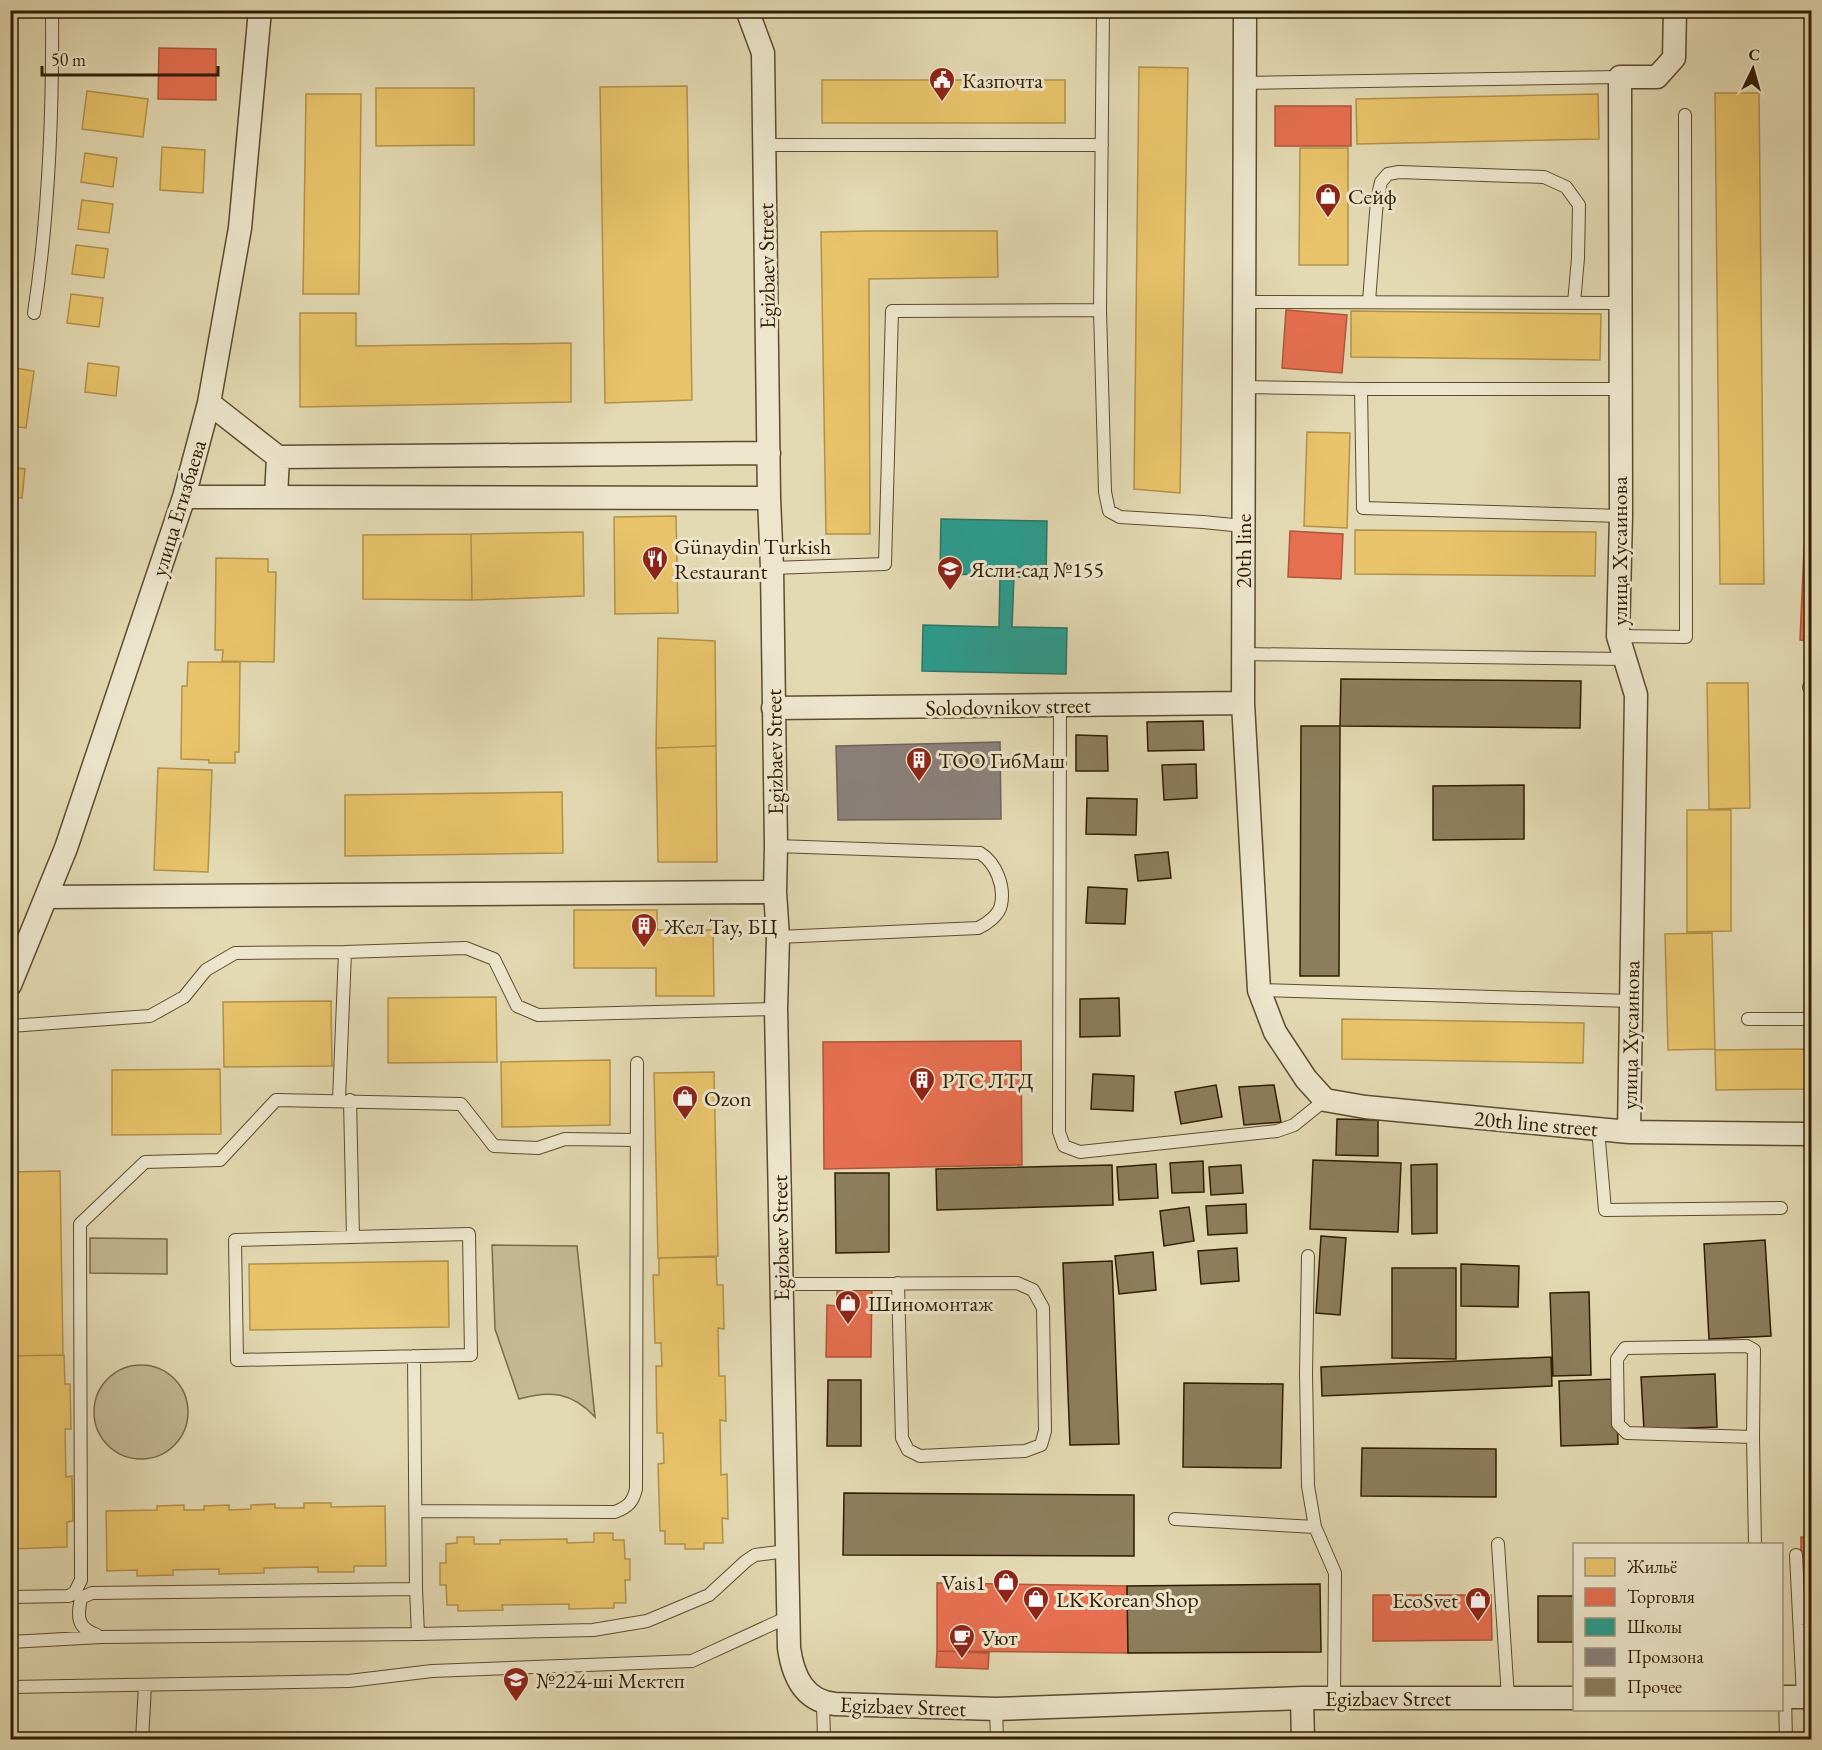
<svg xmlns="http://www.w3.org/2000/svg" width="1822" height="1750" font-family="'EB Garamond',serif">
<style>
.green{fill:#c4b994;stroke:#7a6a4a;stroke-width:1.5}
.homes{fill:#e9c46a;stroke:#b1924a;stroke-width:1.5}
.shops{fill:#e76f51;stroke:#b05639;stroke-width:1.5}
.schools{fill:#2a9d8f;stroke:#2c7664;stroke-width:1.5}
.industry{fill:#8a817c;stroke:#6f6357;stroke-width:1.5}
.building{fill:#8d7e5d;stroke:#2f1c01;stroke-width:1.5}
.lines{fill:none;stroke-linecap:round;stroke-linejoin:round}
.service-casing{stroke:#5c4b2d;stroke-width:14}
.minor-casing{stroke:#5c4b2d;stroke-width:25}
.service{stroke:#ede6cd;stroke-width:12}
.minor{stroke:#ede6cd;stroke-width:22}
.labels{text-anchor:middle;stroke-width:6;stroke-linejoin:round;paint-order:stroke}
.poi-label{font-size:22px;fill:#2f1c01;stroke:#ede6cd;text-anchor:start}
.street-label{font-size:22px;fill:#2f1c01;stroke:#ede6cd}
</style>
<rect width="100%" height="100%" fill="#e3d9b2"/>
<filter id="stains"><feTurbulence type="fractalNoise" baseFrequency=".00333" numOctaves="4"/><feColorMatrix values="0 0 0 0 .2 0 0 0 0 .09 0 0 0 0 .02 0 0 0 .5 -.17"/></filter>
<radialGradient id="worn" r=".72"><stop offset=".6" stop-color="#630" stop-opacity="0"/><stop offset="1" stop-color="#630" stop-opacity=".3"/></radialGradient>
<path class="green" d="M 90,1238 L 167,1239 L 167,1274 L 90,1273 Z
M 492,1245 L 577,1246 L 595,1417 C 572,1392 550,1390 519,1399 L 495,1329 Z
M94 1412a47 47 0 1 1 94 0a47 47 0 1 1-94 0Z"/>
<path class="homes" d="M 1139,67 L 1188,68 L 1180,493 L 1134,489 Z
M 822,80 L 1065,80 L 1065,123 L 822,123 Z
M 687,86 L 692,400 L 605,403 L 600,87 Z
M 376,88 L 474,88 L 474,145 L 376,146 Z
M 87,91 L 148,99 L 143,137 L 82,129 Z
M 1715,93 L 1759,93 L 1764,584 L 1720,584 Z
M 306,94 L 361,94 L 359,294 L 303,294 Z
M 1598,94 L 1599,139 L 1357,144 L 1356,99 Z
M 162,147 L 205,150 L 203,193 L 160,190 Z
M 1300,148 L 1348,148 L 1348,265 L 1299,265 Z
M 85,153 L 117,158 L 113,187 L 81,182 Z
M 82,200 L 113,204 L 109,233 L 78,229 Z
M 869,231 L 997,231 L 998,277 L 869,279 L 870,534 L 826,534 L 821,232 Z
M 76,245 L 108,249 L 104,278 L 72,274 Z
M 71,294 L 103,298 L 99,327 L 67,323 Z
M 1351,311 L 1601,314 L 1600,360 L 1351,357 Z
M 300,313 L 356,313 L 356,346 L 571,343 L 571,402 L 300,407 Z
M 88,363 L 119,367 L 116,396 L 85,392 Z
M 10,367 L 34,371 L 26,428 L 10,426 Z
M 1307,432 L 1350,433 L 1347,528 L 1304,526 Z
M 10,467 L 25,469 L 22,498 L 10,497 Z
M 676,516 L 678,613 L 615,614 L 614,517 Z
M 1355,530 L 1596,532 L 1595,576 L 1355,574 Z
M 583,532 L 584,596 L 472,600 L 471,534 Z
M 471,534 L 472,600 L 363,599 L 363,535 Z
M 216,558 L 268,559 L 268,572 L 276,572 L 274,662 L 222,661 L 223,650 L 215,650 Z
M 658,638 L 715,641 L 716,746 L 656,748 Z
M 188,662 L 240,662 L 239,752 L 235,752 L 235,763 L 209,763 L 209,760 L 181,759 L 182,686 L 187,686 Z
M 1707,683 L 1748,683 L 1750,808 L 1709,809 Z
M 10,745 L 15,746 L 10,776 Z
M 716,746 L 717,862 L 658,862 L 656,748 Z
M 158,768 L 212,770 L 208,872 L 154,870 Z
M 10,789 L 17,790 L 12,826 L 10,826 Z
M 562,792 L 563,853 L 345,856 L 345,795 Z
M 1687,810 L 1731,810 L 1731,931 L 1687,932 Z
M 574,910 L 657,910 L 657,930 L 677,930 L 677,924 L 695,924 L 695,930 L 713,930 L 714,996 L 656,996 L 656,968 L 574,968 Z
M 1712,933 L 1715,1049 L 1668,1050 L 1665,934 Z
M 496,997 L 497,1062 L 388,1063 L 388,998 Z
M 331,1001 L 332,1066 L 224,1067 L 223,1002 Z
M 1342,1019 L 1584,1023 L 1583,1063 L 1342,1059 Z
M 1812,1049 L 1812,1089 L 1716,1090 L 1715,1050 Z
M 610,1060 L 610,1125 L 502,1127 L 501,1062 Z
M 220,1069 L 221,1134 L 112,1135 L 112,1070 Z
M 714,1072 L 718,1256 L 658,1258 L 654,1073 Z
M 60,1171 L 63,1355 L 10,1356 L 10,1172 Z
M 716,1257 L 717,1285 L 723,1285 L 724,1329 L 718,1328 L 719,1376 L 725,1376 L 726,1421 L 720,1420 L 721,1475 L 727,1474 L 728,1519 L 722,1518 L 723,1543 L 704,1543 L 704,1549 L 685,1549 L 685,1544 L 665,1544 L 665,1531 L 660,1531 L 658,1464 L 664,1463 L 663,1433 L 657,1433 L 656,1366 L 662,1366 L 661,1343 L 655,1343 L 653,1275 L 659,1275 L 659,1258 Z
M 448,1261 L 449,1327 L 250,1330 L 249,1264 Z
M 64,1355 L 65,1384 L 70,1384 L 71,1429 L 65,1429 L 66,1477 L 72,1476 L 73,1521 L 67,1522 L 67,1547 L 10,1549 L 10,1356 Z
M 304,1503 L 331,1503 L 331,1507 L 385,1506 L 386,1566 L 354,1566 L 354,1572 L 318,1572 L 318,1567 L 264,1568 L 264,1573 L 219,1574 L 219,1569 L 173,1570 L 173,1575 L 137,1576 L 137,1570 L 107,1571 L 106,1511 L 157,1510 L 157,1506 L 184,1505 L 184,1510 L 204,1510 L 204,1506 L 229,1505 L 229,1510 L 251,1509 L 251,1505 L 275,1504 L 275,1508 L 304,1508 Z
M 594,1533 L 613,1533 L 613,1540 L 624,1540 L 625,1559 L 630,1559 L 630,1580 L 625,1580 L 626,1603 L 614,1603 L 614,1608 L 569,1609 L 569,1604 L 502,1605 L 503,1610 L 458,1611 L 458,1605 L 447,1605 L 446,1585 L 440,1585 L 440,1563 L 446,1563 L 446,1544 L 457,1543 L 457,1537 L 474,1537 L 474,1544 L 500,1544 L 500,1540 L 567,1539 L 567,1543 L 594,1542 Z"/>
<path class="shops" d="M 159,48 L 216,49 L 216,100 L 158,99 Z
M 1275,106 L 1351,106 L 1351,146 L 1275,146 Z
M 1286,310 L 1347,315 L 1342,373 L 1282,368 Z
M 1290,531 L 1343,534 L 1341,579 L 1288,577 Z
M 1804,549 L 1812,550 L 1812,641 L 1800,640 Z
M 1811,799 L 1812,799 L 1812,914 L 1811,914 Z
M 1021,1041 L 1022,1165 L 824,1169 L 823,1042 Z
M 837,1285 L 872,1285 L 871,1357 L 826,1357 L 827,1305 L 837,1306 Z
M 1805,1361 L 1812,1361 L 1812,1404 L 1805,1404 Z
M 1801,1537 L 1812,1537 L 1812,1584 L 1801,1584 Z
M 937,1583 L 1127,1586 L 1128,1653 L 937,1651 Z
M 1373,1595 L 1491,1595 L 1492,1640 L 1373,1641 Z
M 937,1651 L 989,1653 L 988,1669 L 936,1667 Z"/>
<path class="schools" d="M 941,519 L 1047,521 L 1046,577 L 1014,577 L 1012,627 L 1067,628 L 1066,674 L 922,671 L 923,625 L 999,627 L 1000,575 L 940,574 Z"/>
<path class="industry" d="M 1000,742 L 1001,819 L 838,820 L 836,746 Z"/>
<path class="building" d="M 1341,679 L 1581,681 L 1580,728 L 1340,726 Z
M 1203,721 L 1204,750 L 1148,751 L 1147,722 Z
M 1301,726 L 1340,726 L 1339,976 L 1300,976 Z
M 1076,735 L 1107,736 L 1108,771 L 1076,771 Z
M 1196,764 L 1197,798 L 1164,800 L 1162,765 Z
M 1524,785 L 1524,839 L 1433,840 L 1433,786 Z
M 1087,798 L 1137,799 L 1136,835 L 1086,834 Z
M 1168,852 L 1171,878 L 1138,881 L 1135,855 Z
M 1088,887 L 1127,889 L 1125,924 L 1086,923 Z
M 1119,998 L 1120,1036 L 1080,1037 L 1080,999 Z
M 1093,1074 L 1134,1076 L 1133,1111 L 1091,1109 Z
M 1216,1085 L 1222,1117 L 1181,1124 L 1175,1092 Z
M 1274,1085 L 1281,1122 L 1244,1125 L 1239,1087 Z
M 1337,1119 L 1378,1120 L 1378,1156 L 1336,1155 Z
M 1313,1160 L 1401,1163 L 1398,1232 L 1310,1229 Z
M 1203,1161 L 1204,1192 L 1172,1193 L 1170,1163 Z
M 1156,1164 L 1158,1198 L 1119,1200 L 1117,1167 Z
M 1437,1164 L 1437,1233 L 1412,1234 L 1411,1165 Z
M 1112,1165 L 1113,1205 L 937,1210 L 936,1169 Z
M 1241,1165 L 1243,1193 L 1211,1195 L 1209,1167 Z
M 835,1173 L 889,1173 L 889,1252 L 836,1253 Z
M 1246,1204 L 1247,1233 L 1208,1235 L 1206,1206 Z
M 1189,1207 L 1194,1241 L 1164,1246 L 1160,1211 Z
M 1321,1236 L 1346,1238 L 1340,1315 L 1316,1313 Z
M 1765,1240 L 1771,1336 L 1709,1339 L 1704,1244 Z
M 1237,1248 L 1239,1281 L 1201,1284 L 1198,1251 Z
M 1153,1252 L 1156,1290 L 1119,1294 L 1115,1256 Z
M 1112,1261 L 1119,1444 L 1070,1445 L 1063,1263 Z
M 1461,1264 L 1519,1266 L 1518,1307 L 1461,1306 Z
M 1392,1268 L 1456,1268 L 1456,1359 L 1392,1358 Z
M 1589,1292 L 1591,1375 L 1553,1376 L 1550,1293 Z
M 1551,1357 L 1552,1386 L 1322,1396 L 1321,1367 Z
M 1715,1374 L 1717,1427 L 1644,1430 L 1641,1377 Z
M 1616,1379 L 1618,1444 L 1561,1446 L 1559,1381 Z
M 828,1380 L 861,1380 L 861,1446 L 827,1446 Z
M 1184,1383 L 1283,1384 L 1281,1468 L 1183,1467 Z
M 1362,1448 L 1496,1449 L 1496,1497 L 1361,1496 Z
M 844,1493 L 1134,1495 L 1134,1556 L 843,1555 Z
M 1320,1584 L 1321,1652 L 1128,1653 L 1127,1586 Z
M 1538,1596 L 1574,1596 L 1574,1642 L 1538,1642 Z"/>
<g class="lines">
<defs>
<path id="service" d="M 1103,10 L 1100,310 L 1105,492 L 1109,511 L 1120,517 L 1203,522 L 1243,526
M 1245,83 L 1620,77
M 765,145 L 1102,145
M 1369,301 L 1377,200 L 1381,182 L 1388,174 L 1399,172 L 1544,177 L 1566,187 L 1579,205 L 1578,258 L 1574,303
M 1245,302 L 1620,303
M 34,313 C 49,214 53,111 52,10
M 1245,387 L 1361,389 L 1363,508 L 1621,516
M 1361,389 L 1619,389
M 772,568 L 885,564 L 892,311 L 1100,310
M 1618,636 L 1686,637 L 1685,115
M 1243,654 L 1625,659
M 1809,687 L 1812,687
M 1060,706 L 1059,1132 L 1064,1146 L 1080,1152 L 1277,1131 L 1294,1125 L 1325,1100
M 776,846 L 980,853 C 996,863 1005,886 1001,905 C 999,915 987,924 978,928 L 778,937
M 1259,990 L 1631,1001
M 1748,1019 L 1812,1019
M 10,1026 L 150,1016 L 184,997 L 206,970 L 235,953 L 345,952 L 466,948 L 494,959 L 517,1006 L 538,1015 L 776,1009
M 339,1100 L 345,952
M 350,1100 L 353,1237
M 1598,1129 L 1605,1210 L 1781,1208
M 469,1234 L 471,1355 L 237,1360 L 235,1240 Z
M 1308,1256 L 1306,1374 L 1308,1486 L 1315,1527 L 1335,1573 L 1334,1698
M 781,1284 L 1017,1283 L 1033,1290 L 1043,1308 L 1045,1431 L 1041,1445 L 1025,1451 L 920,1456 L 908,1450 L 902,1438 L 898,1283
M 1747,1346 L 1754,1350 L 1753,1437 L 1627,1433 L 1618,1424 L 1617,1359 L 1625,1348 Z
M 414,1356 L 416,1589 L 418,1634
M 1753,1437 L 1755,1544
M 416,1511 L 615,1512 C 628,1507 633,1502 636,1489 L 637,1063
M 1175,1519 L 1315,1527
M 1498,1544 L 1508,1698
M 1796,1555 L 1803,1697
M 10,1597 L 69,1596 L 75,1592 L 81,1580 L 80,1224 L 145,1162 L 220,1160 L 276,1100 L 461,1104 L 494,1146 L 538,1148 L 565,1139 L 637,1140
M 1799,1619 L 1812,1618
M 97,1635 C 77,1628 77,1617 81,1598 L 92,1593 L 416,1589
M 10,1642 L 101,1637 L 418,1634 L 593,1630 L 647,1621 L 709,1595 L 746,1561 L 755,1555 L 787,1551
M 10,1687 L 349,1681 L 432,1671 L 692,1661 L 788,1617
M 1785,1697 L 1786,1740
M 823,1703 L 824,1740
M 996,1709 L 997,1740
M 142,1740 L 145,1685"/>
<path id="minor" d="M 747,10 L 763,53 L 769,498 L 772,568 L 776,846 L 775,892 L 778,937 L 776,1009 L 789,1648 C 793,1676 804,1701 835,1704 L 996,1709 L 1302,1698 L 1574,1698
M 1245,10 L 1243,703 L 1259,990 L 1275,1032 L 1306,1079 L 1325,1100 L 1365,1107 L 1629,1132 L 1812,1134
M 209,403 L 278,457 L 769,453
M 184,497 L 769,498
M 276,497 L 278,457
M 773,708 L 1243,703
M 46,897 L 775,892
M 10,985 L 66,848 L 184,497 L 209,403 L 240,228 L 260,10
M 1629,1132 L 1636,695 L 1618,636 L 1621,516 L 1620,77 L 1657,77 L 1674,58 L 1675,10
M 1782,1697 L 1812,1697
M 1302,1698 L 1303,1740"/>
</defs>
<use href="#service" class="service-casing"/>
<use href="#minor" class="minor-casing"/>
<use href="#service" class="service"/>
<use href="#minor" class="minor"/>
</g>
<defs>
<symbol id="civic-pin" viewBox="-11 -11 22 30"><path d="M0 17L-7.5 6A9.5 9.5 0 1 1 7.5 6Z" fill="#8f2418" stroke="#ede6cd"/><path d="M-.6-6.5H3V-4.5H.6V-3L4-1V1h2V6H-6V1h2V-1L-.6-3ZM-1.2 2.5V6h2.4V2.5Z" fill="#fff"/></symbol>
<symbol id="shop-pin" viewBox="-11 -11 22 30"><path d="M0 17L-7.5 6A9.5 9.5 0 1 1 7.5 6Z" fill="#8f2418" stroke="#ede6cd"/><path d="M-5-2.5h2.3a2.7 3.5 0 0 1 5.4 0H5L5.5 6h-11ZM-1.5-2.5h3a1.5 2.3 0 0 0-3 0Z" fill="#fff"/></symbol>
<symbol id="restaurant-pin" viewBox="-11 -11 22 30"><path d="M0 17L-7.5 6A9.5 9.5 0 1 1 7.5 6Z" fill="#8f2418" stroke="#ede6cd"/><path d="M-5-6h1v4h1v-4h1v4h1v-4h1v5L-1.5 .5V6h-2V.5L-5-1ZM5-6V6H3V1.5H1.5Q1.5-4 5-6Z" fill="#fff"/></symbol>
<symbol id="school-pin" viewBox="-11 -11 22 30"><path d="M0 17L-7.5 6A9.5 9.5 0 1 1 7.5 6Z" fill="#8f2418" stroke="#ede6cd"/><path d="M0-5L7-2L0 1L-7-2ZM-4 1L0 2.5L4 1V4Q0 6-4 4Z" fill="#fff"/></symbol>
<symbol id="building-pin" viewBox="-11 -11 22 30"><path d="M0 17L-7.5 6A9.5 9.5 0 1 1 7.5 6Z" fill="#8f2418" stroke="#ede6cd"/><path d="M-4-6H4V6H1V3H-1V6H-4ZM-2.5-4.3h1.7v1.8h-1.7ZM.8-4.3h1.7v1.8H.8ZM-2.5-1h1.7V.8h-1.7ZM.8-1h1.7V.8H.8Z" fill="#fff"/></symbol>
<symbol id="cafe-pin" viewBox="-11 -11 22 30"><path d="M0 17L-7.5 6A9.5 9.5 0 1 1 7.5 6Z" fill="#8f2418" stroke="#ede6cd"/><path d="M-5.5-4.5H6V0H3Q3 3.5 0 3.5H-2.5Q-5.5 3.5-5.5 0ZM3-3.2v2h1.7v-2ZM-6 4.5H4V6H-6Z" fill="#fff"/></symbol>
</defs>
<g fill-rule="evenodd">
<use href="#civic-pin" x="927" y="65" width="30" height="40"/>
<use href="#shop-pin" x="1313" y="181" width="30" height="40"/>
<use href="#restaurant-pin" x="640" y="544" width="30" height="40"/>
<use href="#school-pin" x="935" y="554" width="30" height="40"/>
<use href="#building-pin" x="904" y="745" width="30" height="40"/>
<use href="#building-pin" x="629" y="911" width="30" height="40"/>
<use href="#building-pin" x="907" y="1065" width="30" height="40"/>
<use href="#shop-pin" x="670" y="1083" width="30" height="40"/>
<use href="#shop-pin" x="833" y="1288" width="30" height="40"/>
<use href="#shop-pin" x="991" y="1567" width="30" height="40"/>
<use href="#shop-pin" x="1021" y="1584" width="30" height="40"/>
<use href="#shop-pin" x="1463" y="1585" width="30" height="40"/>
<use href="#cafe-pin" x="947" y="1622" width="30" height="40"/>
<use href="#school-pin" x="501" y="1665" width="30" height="40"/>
</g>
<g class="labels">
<g class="poi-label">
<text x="962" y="88">Казпочта</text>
<text x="1348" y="204">Сейф</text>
<text x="674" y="554">Günaydin Turkish<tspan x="674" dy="25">Restaurant</tspan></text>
<text x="970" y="577">Ясли-сад №155</text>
<text x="938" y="768">ТОО ГибМаш</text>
<text x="664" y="934">Жел Тау, БЦ</text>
<text x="942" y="1088">РТС ЛТД</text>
<text x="704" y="1106">Ozon</text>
<text x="868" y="1311">Шиномонтаж</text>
<text x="986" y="1590" text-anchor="end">Vais1</text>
<text x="1056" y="1607">LK Korean Shop</text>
<text x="1458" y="1608" text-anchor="end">EcoSvet</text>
<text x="982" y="1645">Уют</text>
<text x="536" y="1688">№224-ші Мектеп</text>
</g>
<g class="street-label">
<text transform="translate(766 266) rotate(-91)" y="8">Egizbaev Street</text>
<text transform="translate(178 508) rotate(-73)" y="8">улица Егизбаева</text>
<text transform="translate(1243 551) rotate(-90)" y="8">20th line</text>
<text transform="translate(1619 551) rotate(-90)" y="8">улица Хусаинова</text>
<text transform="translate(1008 706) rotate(-1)" y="8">Solodovnikov street</text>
<text transform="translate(774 752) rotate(-91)" y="8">Egizbaev Street</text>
<text transform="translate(1630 1035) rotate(-89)" y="8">улица Хусаинова</text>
<text transform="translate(1536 1123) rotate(5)" y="8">20th line street</text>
<text transform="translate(780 1238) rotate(-91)" y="8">Egizbaev Street</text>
<text x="1388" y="1706">Egizbaev Street</text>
<text transform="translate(903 1706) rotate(2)" y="8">Egizbaev Street</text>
</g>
</g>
<rect width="1822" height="1750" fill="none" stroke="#e3d9b2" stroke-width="36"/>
<rect x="12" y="12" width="1798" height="1726" fill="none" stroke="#2f1c01" stroke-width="3"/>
<rect x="18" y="18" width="1786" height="1714" fill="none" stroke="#2f1c01" stroke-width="1.5"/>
<rect x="1573" y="1543" width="210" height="168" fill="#ede6cd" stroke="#a1957b" stroke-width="1.5"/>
<rect x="1585" y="1558" width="30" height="18" fill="#e9c46a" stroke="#a1957b" stroke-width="1.5"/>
<text x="1627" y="1573" font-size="18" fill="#2f1c01">Жильё</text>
<rect x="1585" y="1588" width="30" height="18" fill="#e76f51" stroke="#a1957b" stroke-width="1.5"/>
<text x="1627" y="1603" font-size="18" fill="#2f1c01">Торговля</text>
<rect x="1585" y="1618" width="30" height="18" fill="#2a9d8f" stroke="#a1957b" stroke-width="1.5"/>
<text x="1627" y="1633" font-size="18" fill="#2f1c01">Школы</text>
<rect x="1585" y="1648" width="30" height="18" fill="#8a817c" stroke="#a1957b" stroke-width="1.5"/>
<text x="1627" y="1663" font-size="18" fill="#2f1c01">Промзона</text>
<rect x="1585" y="1678" width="30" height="18" fill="#8d7e5d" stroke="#a1957b" stroke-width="1.5"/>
<text x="1627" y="1693" font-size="18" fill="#2f1c01">Прочее</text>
<g transform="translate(1753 69) rotate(5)" stroke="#ede6cd" stroke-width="4.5" paint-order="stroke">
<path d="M0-4.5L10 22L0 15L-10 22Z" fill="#2f1c01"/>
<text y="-9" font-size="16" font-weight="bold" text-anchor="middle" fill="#2f1c01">С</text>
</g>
<path d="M42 66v9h176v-9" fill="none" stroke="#2f1c01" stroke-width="3"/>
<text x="51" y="66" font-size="18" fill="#2f1c01" stroke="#ede6cd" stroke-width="4.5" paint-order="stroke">50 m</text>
<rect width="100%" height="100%" filter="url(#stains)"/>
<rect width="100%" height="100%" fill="url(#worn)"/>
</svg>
